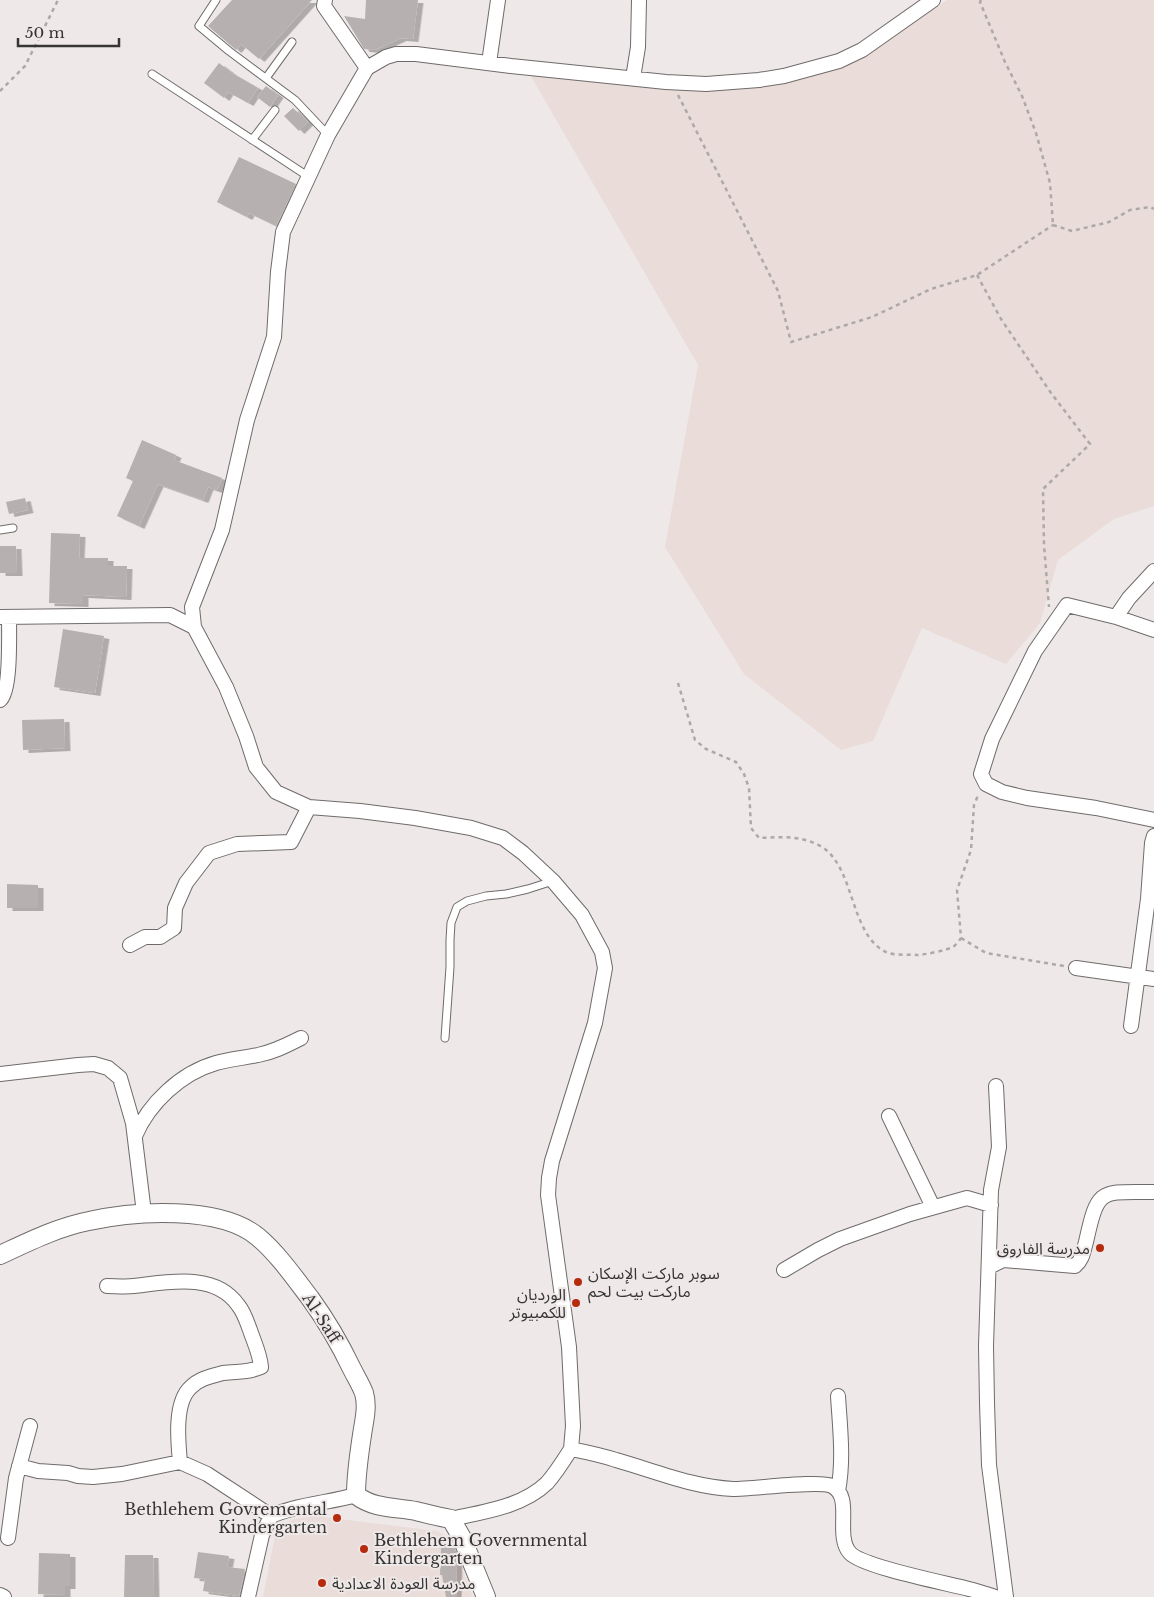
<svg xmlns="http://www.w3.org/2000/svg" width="1154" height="1597" font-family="'Libre Baskerville','Noto Sans Arabic',serif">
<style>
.built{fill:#eadcd9}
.building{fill:#b6b1b0;filter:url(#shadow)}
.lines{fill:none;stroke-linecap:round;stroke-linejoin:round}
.service-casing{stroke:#6f6b6a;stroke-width:9}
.minor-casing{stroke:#6f6b6a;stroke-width:16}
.tertiary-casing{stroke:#6f6b6a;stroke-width:20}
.path{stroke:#ada9a8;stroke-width:2.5;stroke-dasharray:4 4;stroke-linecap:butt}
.service{stroke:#fff;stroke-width:7}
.minor{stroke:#fff;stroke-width:14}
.tertiary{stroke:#fff;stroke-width:18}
.poi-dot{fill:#b62a0e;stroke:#eee9e8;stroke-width:2}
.labels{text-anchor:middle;stroke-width:4;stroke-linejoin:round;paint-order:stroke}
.poi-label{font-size:16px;fill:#363534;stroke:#eee9e8;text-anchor:end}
.street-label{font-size:16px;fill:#363534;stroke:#eee9e8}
</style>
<defs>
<filter id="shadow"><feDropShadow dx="5.5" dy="3" stdDeviation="0" flood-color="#0004"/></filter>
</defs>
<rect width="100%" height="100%" fill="#eee9e8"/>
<path class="built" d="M 947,0 L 1154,0 L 1154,506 L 1114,519 L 1058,560 L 1040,623 L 1006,664 L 922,628 L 873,741 L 841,750 L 744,674 L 665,547 L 698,365 L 529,73 L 791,80 L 826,72 L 872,52 Z
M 316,1516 L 437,1531 L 450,1538 L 473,1597 L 263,1597 L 275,1536 L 279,1526 L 294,1519 Z"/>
<path class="building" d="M 232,0 L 312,0 L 259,59 L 241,44 L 236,50 L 208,26 Z
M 366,0 L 418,0 L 413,39 L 401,38 L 375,50 L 364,49 L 344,16 L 365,19 Z
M 219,63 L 232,73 L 258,88 L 248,103 L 228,92 L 224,98 L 204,83 Z
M 266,86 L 278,95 L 270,107 L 257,97 Z
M 293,108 L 308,122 L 299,131 L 284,116 Z
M 239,157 L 296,184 L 276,226 L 249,213 L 247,217 L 217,202 Z
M 142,440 L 176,455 L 174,460 L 222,478 L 217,490 L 208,487 L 203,500 L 158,484 L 139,526 L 117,516 L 133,481 L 126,478 Z
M 25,498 L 28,510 L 9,514 L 6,502 Z
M 51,533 L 80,534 L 79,558 L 108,558 L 108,566 L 127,566 L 126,597 L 83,595 L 83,604 L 49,603 Z
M 0,546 L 16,546 L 17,573 L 0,573 Z
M 63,629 L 104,636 L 95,693 L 54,687 Z
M 64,719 L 65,748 L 23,750 L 22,720 Z
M 7,884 L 38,885 L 38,908 L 7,908 Z
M 441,1547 L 455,1548 L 457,1554 L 456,1597 L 446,1597 L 442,1575 L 440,1575 Z
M 198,1552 L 229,1556 L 227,1567 L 245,1569 L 239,1596 L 203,1591 L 205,1579 L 194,1578 Z
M 39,1553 L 70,1554 L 70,1586 L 65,1586 L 65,1595 L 38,1594 Z
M 125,1555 L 153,1555 L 154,1597 L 124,1597 Z"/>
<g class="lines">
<defs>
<path id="service" d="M 216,0 L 199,26 L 229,51 L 295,100 L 328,135
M 152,74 L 309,177
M 266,78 L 292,42
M 252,140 L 275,110
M 0,530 L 13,528
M 445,1038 L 450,967 L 450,940 L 451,923 L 457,907 L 467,901 L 486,896 L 506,894 L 528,889 L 553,881"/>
<path id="minor" d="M 325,0 L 324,6 L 367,68
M 489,63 L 498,0
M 633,78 L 638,47 L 639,0
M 0,617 L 170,615 L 194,627 L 226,687 L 246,736 L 256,767 L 276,792 L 309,807 L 360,811 L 415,818 L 471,828 L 503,838 L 523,853 L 553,881 L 582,915 L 602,952 L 605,968 L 595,1023 L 552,1161 L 549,1178 L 548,1195 L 569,1347 L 573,1426 L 571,1449
M 1116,617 L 1129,598 L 1154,571
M 194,627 L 192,607 L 222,530 L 247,420 L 274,337 L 278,272 L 283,232 L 328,135 L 367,68 L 386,57 L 396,54 L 416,54 L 511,66 L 666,82 L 706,84 L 759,80 L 784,76 L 839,61 L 862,50 L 933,0
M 1154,630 L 1116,617 L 1067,605 L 1035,651 L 992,739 L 981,774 L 986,784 L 1002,792 L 1027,798 L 1096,808 L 1154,820
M 0,700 C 11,692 9,632 9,617
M 130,945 L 145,937 L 160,937 L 174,928 L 175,908 L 186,883 L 209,853 L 237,844 L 291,842 L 309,807
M 1076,968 L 1154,979
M 1131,1026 L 1148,899 L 1152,843 L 1154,836
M 0,1074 L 78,1065 L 94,1064 L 108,1068 L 120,1078 L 133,1123 L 144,1213
M 996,1086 L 999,1147 L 991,1190 L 986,1346 L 987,1403 L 989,1465 L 1006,1597
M 889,1116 L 933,1207
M 135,1136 C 149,1103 181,1073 216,1063 C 230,1059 244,1058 258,1055 C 274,1052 287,1045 301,1038
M 989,1267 L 1003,1260 L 1075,1266 C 1083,1259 1083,1252 1086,1242 C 1098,1187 1100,1192 1154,1192
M 784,1270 L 818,1250 L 840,1239 L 910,1214 L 967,1198 L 991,1205
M 107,1286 C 115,1286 125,1287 134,1286 C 168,1282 215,1272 238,1305 C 244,1312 247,1322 250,1330 C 254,1342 260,1354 261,1367 C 248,1373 237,1371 223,1373 C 212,1376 200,1378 191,1387 C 174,1402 178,1441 180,1462
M 19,1466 L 38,1471 L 68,1473 L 78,1476 L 93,1477 L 122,1474 L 180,1462 L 207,1474 L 271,1516
M 838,1491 C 844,1460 840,1428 838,1396
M 451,1519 C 483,1512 522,1507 547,1483 C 556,1473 564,1460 571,1449 C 586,1452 601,1455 616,1460 C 655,1471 692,1487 733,1489 C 754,1489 819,1480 832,1486 C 854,1497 834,1535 850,1553 C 863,1567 946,1583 969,1589 C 978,1591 986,1594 995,1597
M 8,1538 L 16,1478 L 30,1426
M 0,1595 L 4,1597
M 248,1597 L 262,1535 L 271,1516 C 299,1504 328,1503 356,1495"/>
<path id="tertiary" d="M 0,1255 C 28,1242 58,1227 89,1221 C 134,1211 220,1205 258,1237 C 278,1254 294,1277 310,1298 C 326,1320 340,1344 352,1369 C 356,1377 361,1385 364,1393 C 368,1407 364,1421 362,1435 C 359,1455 356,1474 356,1495 C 374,1509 395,1507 416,1511 C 428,1514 439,1517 451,1519 L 462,1538 L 486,1597"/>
</defs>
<use href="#service" class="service-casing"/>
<use href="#minor" class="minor-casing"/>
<use href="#tertiary" class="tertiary-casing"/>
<path class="path" d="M 981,0 L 980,2 L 1005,62 L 1022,96 L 1036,133 L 1050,183 L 1053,225
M 0,91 L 25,66 L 58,0
M 678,95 L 778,291 L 791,342 L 872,317 L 931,289 L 977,275 L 1053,225
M 1053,225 L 1072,231 L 1109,222 L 1130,210 L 1150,207 L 1154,209
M 977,275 L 1001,319 L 1051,393 L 1090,444 L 1043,489 L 1044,545 L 1049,607
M 678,683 L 695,740 L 706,749 L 736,762 L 744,774 L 749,788 L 751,828 L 759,838 C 781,837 802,835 822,847 C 855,868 850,935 886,952 C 894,956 908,954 917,955 C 924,955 947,950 953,947 C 956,945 959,941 961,938 L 957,890 L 971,850 L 974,805 L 979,793
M 961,938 L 986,953 L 1064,966"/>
<use href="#service" class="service"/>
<use href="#minor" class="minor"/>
<use href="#tertiary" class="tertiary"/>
</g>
<g class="poi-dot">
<circle cx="1100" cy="1248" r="5"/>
<circle cx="578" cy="1282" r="5"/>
<circle cx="576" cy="1303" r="5"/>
<circle cx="337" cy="1518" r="5"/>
<circle cx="364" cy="1549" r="5"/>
<circle cx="322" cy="1583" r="5"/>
</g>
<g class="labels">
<g class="poi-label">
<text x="1090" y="1254">مدرسة الفاروق</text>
<text x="588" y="1279" text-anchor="start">سوبر ماركت الإسكان<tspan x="588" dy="18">ماركت بيت لحم</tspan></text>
<text x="566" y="1300">الورديان<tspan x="566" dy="18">للكمبيوتر</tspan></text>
<text x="327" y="1515">Bethlehem Govremental<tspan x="327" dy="18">Kindergarten</tspan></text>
<text x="374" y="1546" text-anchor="start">Bethlehem Governmental<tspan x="374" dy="18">Kindergarten</tspan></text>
<text x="332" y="1589" text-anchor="start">مدرسة العودة الاعدادية</text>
</g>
<g class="street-label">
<text transform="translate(322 1318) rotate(57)" y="6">Al-Saff</text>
</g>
</g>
<path d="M18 38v8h101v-8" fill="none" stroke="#363534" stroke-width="2.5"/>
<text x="25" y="38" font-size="15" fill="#363534" stroke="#eee9e8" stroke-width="4" paint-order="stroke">50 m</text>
</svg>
